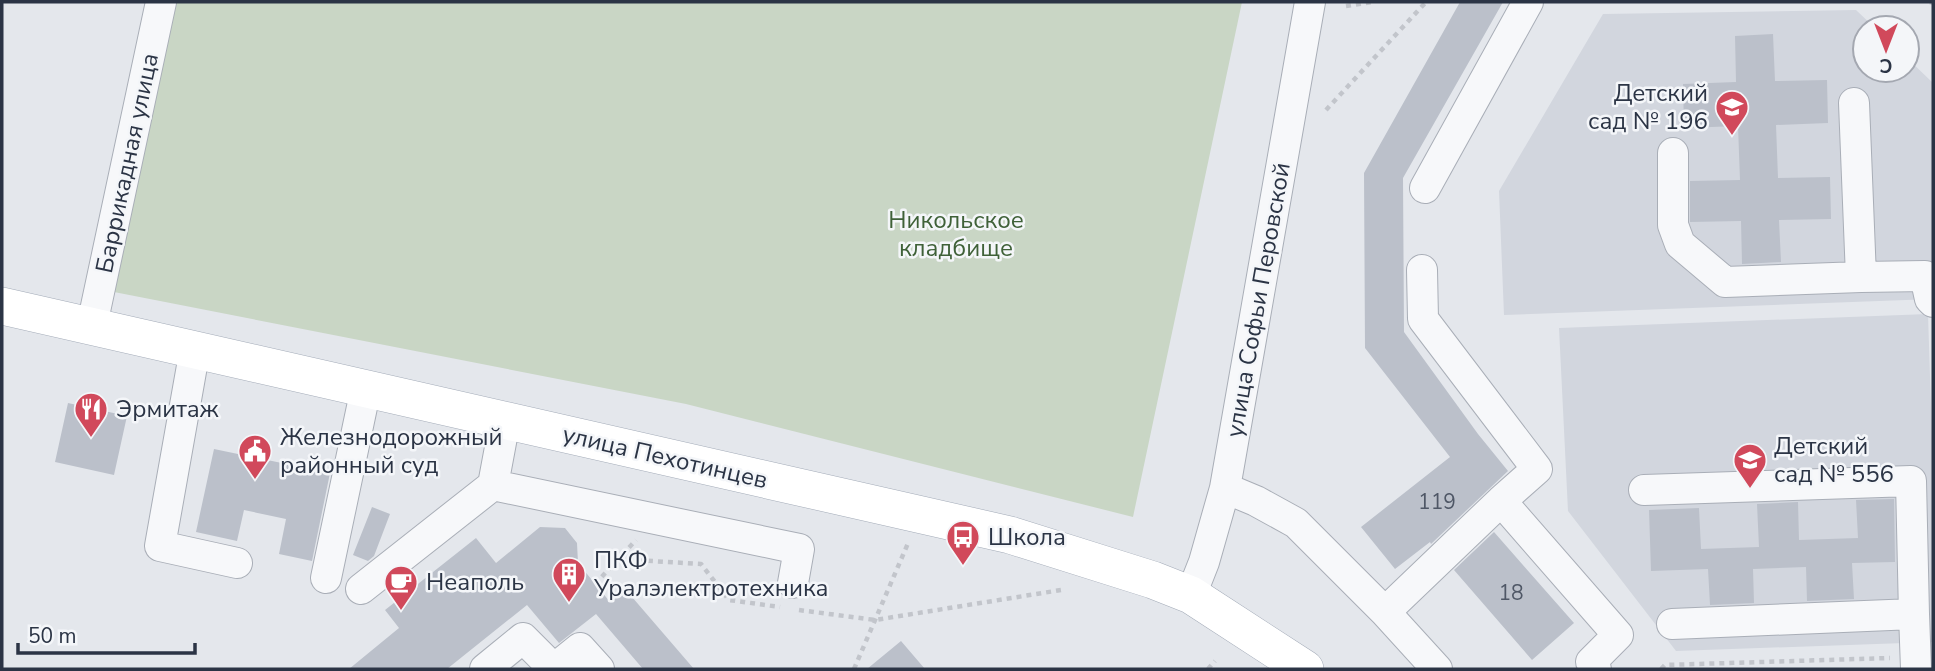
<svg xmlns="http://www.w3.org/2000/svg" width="1935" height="671" font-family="'Nunito Sans',sans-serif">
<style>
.built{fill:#d2d6de}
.green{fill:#c9d6c5}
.building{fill:#bbc0ca}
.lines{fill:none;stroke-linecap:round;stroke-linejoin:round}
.minor-casing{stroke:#a9aeb7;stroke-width:32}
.major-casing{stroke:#a3abb8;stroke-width:38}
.path{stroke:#c2c5cb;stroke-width:4.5;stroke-dasharray:5 5;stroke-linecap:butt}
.minor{stroke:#f7f8fa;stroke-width:30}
.major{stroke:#fff;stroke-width:37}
.labels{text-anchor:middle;stroke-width:5;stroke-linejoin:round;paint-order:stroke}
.number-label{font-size:21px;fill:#4f5766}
.poi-label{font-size:24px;fill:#2b3445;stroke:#f4f6f9;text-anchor:start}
.street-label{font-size:24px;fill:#2b3445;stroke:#f4f6f9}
.park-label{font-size:24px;fill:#3f6138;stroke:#f4f6f9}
</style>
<rect width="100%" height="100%" fill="#e4e7ec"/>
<path class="built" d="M 1856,10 L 1875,28 L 1865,28 L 1865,70 L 1907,70 L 1907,58 L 1933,83 L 1933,299 L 1504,315 L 1499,191 L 1603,14 Z
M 1928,314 L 1933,470 L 1933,642 L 1676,651 L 1568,511 L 1559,328 Z"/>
<path class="green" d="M 175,2 L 1242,2 L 1133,517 L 686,404 L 114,292 Z"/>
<path class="building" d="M 1460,2 L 1503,2 L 1403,178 L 1404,332 L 1478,434 L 1508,471 L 1431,544 L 1430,542 L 1395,569 L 1361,527 L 1450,457 L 1365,348 L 1364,173 Z
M 1773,34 L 1775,81 L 1827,80 L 1828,123 L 1776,125 L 1778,178 L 1830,177 L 1831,219 L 1779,220 L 1781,262 L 1742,264 L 1741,221 L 1690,222 L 1690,181 L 1740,180 L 1738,126 L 1684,128 L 1683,84 L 1736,82 L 1735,36 Z
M 68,403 L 127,416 L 114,475 L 55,462 Z
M 214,449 L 330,473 L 312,561 L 279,554 L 286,519 L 244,510 L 237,541 L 196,532 Z
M 1894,499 L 1895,562 L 1852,563 L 1854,599 L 1807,601 L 1806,567 L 1753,569 L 1754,603 L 1710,605 L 1708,569 L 1651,571 L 1649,510 L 1699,508 L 1701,549 L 1759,547 L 1757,504 L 1798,502 L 1799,540 L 1858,538 L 1856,500 Z
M 372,507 L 390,514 L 374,556 L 368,561 L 353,555 Z
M 540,527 L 565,528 L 577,543 L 578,563 L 610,602 L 626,590 L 694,669 L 643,669 L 596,614 L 559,643 L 527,605 L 447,669 L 349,669 L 399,628 L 385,610 L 476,538 L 496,563 Z
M 1494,532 L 1574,623 L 1532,660 L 1454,570 Z
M 901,641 L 925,669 L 867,669 Z"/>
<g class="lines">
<defs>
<path id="minor" d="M 1673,153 L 1673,225 L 1680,244 L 1725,282 L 1861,277 L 1854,103
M 1425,188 L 1528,2
M 1861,277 L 1925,276 L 1930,299 L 1933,302
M 92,325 L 161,2
M 195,349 L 160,546 L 237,563
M 505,421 L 493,485 L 799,549 L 793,583
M 1225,488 L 1256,501 L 1296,523 L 1385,612 L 1501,501 L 1537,469 L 1423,319 L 1422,270
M 1644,490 L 1911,481 L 1914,614 L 1672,624
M 1501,501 L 1618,635 L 1591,662 L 1596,669
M 326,578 L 366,388
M 361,589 L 493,485
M 1191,595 L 1204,562 L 1225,488 L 1310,2
M 1385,612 L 1437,669
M 1914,614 L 1916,669
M 485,669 L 523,638 L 554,669 L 580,648 L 599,669"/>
<path id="major" d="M 2,306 L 1010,535 L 1153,580 L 1191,595 L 1305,669"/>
</defs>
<use href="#minor" class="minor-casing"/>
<use href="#major" class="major-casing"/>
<path class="path" d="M 1930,2 L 1933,3
M 1346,6 L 1373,2
M 1326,110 L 1426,2
M 618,559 L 701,564 L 729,600 L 780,607
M 595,584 L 636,540
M 799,610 L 875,620 L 1061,590
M 854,669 L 909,541
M 1208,669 L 1215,661
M 1661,669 L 1665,665 L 1890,658"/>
<use href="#minor" class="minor"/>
<use href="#major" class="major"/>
</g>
<defs>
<symbol id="school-pin" viewBox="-11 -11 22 30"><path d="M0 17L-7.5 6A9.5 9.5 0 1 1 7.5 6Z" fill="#d1495b" stroke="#f4f6f9"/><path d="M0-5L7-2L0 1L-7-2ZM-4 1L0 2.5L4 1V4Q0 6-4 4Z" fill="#fff"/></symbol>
<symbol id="restaurant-pin" viewBox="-11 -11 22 30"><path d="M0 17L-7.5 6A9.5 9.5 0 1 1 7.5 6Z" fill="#d1495b" stroke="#f4f6f9"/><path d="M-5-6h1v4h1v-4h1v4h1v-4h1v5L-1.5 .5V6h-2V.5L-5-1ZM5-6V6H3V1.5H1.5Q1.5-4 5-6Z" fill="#fff"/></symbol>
<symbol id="civic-pin" viewBox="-11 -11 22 30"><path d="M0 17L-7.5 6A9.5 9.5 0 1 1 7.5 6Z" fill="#d1495b" stroke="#f4f6f9"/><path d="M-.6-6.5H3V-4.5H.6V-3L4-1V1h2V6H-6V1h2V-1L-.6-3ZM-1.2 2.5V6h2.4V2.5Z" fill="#fff"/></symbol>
<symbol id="bus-pin" viewBox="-11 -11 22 30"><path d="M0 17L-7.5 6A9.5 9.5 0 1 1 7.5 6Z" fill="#d1495b" stroke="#f4f6f9"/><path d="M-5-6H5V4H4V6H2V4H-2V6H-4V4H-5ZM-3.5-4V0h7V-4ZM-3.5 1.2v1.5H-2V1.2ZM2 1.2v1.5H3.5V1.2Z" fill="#fff"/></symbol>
<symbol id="building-pin" viewBox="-11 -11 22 30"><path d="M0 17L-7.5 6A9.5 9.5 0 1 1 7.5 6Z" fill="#d1495b" stroke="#f4f6f9"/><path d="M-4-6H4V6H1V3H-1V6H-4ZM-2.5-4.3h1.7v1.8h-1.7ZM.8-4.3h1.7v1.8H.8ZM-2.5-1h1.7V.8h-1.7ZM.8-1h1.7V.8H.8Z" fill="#fff"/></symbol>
<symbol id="cafe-pin" viewBox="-11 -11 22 30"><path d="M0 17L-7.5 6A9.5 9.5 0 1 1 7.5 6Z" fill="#d1495b" stroke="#f4f6f9"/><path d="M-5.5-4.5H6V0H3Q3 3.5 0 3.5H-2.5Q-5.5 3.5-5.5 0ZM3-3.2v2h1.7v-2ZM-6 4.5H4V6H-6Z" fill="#fff"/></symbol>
</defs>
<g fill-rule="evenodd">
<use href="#school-pin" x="1713" y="88" width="38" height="52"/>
<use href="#restaurant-pin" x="72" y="390" width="38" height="52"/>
<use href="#civic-pin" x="236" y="432" width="38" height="52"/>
<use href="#school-pin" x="1731" y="441" width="38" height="52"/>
<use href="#bus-pin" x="944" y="518" width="38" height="52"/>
<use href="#building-pin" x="550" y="555" width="38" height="52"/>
<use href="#cafe-pin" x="382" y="563" width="38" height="52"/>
</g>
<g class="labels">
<g class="number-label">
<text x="1437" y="509">119</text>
<text x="1511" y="600">18</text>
</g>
<g class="poi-label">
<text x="1708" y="101" text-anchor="end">Детский<tspan x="1708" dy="28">сад № 196</tspan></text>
<text x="116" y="417">Эрмитаж</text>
<text x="280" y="445">Железнодорожный<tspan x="280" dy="28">районный суд</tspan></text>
<text x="1774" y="454">Детский<tspan x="1774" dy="28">сад № 556</tspan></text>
<text x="988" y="545">Школа</text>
<text x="594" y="568">ПКФ<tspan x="594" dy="28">Уралэлектротехника</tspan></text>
<text x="426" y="590">Неаполь</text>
</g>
<g class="street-label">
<text transform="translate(127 163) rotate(-78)" y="8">Баррикадная улица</text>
<text transform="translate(1258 300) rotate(-80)" y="8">улица Софьи Перовской</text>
<text transform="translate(665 457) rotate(13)" y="8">улица Пехотинцев</text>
</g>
<g class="park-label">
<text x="956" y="228">Никольское<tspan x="956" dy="28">кладбище</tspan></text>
</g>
</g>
<rect width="1935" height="671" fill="none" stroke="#2b3445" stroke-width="7"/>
<g transform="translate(1886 49) rotate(180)"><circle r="33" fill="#f4f6f9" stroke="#a4a8b1" stroke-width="2"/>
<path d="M0-5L12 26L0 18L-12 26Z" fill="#d1495b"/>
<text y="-10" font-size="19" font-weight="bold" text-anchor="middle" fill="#2b3445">С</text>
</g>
<path d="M18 643v10h177v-10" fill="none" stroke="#2b3445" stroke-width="3.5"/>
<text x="28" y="643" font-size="21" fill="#2b3445" stroke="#f4f6f9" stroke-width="5" paint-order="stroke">50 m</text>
</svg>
